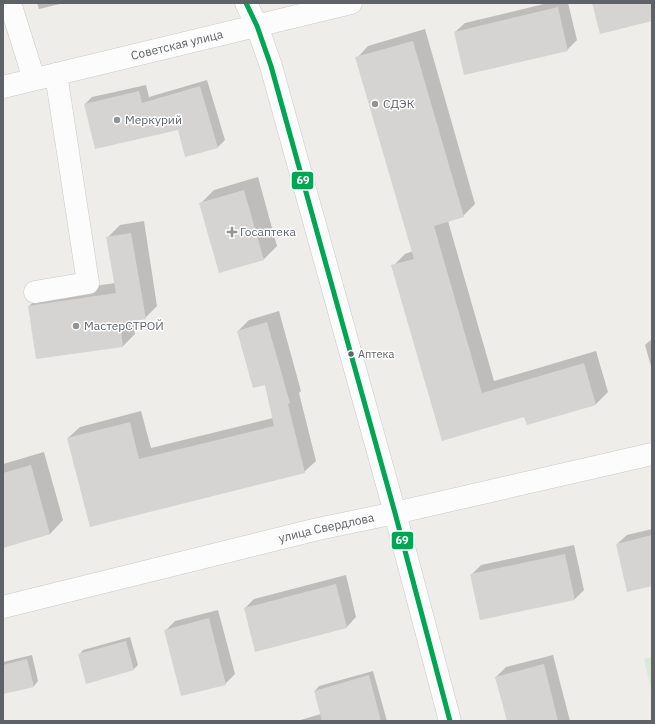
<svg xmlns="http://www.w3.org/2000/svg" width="655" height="724" font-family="'IBM Plex Sans',sans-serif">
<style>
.green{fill:#d9e9d7}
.shadow{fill:#0003}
.building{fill:#d5d4d3}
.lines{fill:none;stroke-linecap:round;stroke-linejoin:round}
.minor-casing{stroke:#c9c9c9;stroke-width:23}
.minor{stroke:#fcfcfc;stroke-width:22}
.bus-1-casing{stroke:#fff;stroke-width:8}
.bus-1{stroke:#00a651;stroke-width:5}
.poi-dot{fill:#919395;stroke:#fff;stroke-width:1.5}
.bus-dot{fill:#5f6267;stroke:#fff;stroke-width:1.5}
.labels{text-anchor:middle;stroke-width:3;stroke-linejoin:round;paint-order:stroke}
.bus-label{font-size:11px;fill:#5f6267;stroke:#fff;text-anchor:start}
.street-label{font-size:12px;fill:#5f6267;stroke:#fff}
.poi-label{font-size:12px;fill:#5f6267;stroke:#fff;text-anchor:start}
.line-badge{stroke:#fff;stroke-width:1.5}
.badge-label{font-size:11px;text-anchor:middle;font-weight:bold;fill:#fff}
</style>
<rect width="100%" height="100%" fill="#eeedea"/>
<path class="green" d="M 652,657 L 652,693 L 644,659 Z"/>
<path class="shadow" d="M 37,3 L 64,3 L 39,9 Z
M 548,3 L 568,3 L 577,40 L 567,50 L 455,32 L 465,23 Z
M 425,29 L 475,204 L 463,216 L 448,221 L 494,381 L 596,351 L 608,392 L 596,404 L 528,424 L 525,415 L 443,440 L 393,266 L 405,254 L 413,251 L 357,58 L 368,46 Z
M 207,80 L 225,140 L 218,147 L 186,156 L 179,128 L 85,104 L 92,97 L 146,85 L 149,97 Z
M 258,177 L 277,246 L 264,259 L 200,204 L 214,190 Z
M 144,221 L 157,306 L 145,318 L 133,320 L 135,334 L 123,346 L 37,358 L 29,306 L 42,294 L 115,283 L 107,238 L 120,225 Z
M 279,311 L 301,391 L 299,393 L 316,461 L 304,472 L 90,525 L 68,438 L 80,427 L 141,411 L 151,448 L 273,418 L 265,384 L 238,331 L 249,320 Z
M 652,339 L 652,370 L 645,345 Z
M 44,452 L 63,520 L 50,534 L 3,547 L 3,464 Z
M 652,529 L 652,585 L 617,544 L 627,535 Z
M 574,545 L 584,590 L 575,599 L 471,575 L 481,565 Z
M 346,575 L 356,617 L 347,627 L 256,650 L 245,608 L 254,599 Z
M 218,610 L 235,674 L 225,684 L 166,630 L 175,621 Z
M 130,637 L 138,665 L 133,670 L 79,655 L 83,650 Z
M 32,655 L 38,681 L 34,686 L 3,693 L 3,662 Z
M 553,655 L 570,721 L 508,721 L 496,677 L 506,667 Z
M 373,671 L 387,721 L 297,721 L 321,714 L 315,691 L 319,686 Z"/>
<path class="building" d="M 592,3 L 652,3 L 652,21 L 600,34 Z
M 558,7 L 568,51 L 464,75 L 454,32 Z
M 413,41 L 464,217 L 434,226 L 482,393 L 584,363 L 596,405 L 527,425 L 524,417 L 442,441 L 391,265 L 414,259 L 355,57 Z
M 200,86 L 218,148 L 185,157 L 178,130 L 95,149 L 84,104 L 139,91 L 142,103 Z
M 244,190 L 264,260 L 219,273 L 199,203 Z
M 131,233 L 146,319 L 120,324 L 123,347 L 36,359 L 28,306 L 116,293 L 106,237 Z
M 267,322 L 290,403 L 288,404 L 305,473 L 90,527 L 67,438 L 130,422 L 139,459 L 274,426 L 265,385 L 253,388 L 237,331 Z
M 31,465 L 50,534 L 3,548 L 3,473 Z
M 652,535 L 652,586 L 627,592 L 616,544 Z
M 565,554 L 575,600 L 480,620 L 470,574 Z
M 336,584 L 347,628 L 255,652 L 244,608 Z
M 209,618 L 226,685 L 181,696 L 164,630 Z
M 126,641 L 134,670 L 86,684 L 78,654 Z
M 27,659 L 34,687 L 3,694 L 3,665 Z
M 544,664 L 558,721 L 507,721 L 495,677 Z
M 369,675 L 381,721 L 322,721 L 314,691 Z"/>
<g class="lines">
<defs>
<g id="minor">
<path d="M 10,3 L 34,79"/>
<path d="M 246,3 L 257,26 L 271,66 L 395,513 L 450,721"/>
<path id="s1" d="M 3,87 L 351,3"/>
<path d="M 35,292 L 88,283 L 56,74"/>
<path id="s2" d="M 3,607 L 318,529 L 395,513 L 652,454"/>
</g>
</defs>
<use href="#minor" class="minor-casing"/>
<use href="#minor" class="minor"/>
<defs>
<path id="bus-1" d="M 246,3 L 257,26 L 271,66 L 395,513 L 450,721"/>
</defs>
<use href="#bus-1" class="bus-1-casing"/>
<use href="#bus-1" class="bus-1"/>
</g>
<g class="poi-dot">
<circle cx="375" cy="104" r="4"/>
<circle cx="117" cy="120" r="4"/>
<path d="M230 226h4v4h4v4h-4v4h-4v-4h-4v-4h4z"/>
<circle cx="76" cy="326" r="4"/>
</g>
<circle class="bus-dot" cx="351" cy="354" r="3.5"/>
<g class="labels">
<g class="bus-label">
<text x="358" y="358">Аптека</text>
</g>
<g class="street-label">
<text dy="4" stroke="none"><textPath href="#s1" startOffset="179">Советская улица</textPath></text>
<text dy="4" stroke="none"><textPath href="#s2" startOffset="333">улица Свердлова</textPath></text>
</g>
<g class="poi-label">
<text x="383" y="108">СДЭК</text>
<text x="125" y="124">Меркурий</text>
<text x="240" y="236">Госаптека</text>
<text x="84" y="330">МастерСТРОЙ</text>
</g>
</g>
<g class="line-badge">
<rect x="291" y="171" width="23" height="19" rx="4" fill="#00a651"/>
<rect x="391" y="531" width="23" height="19" rx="4" fill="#00a651"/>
</g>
<g class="badge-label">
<text x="303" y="184">69</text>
<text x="402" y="544">69</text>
</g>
<rect width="655" height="724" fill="none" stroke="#5f6267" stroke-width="8"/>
</svg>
